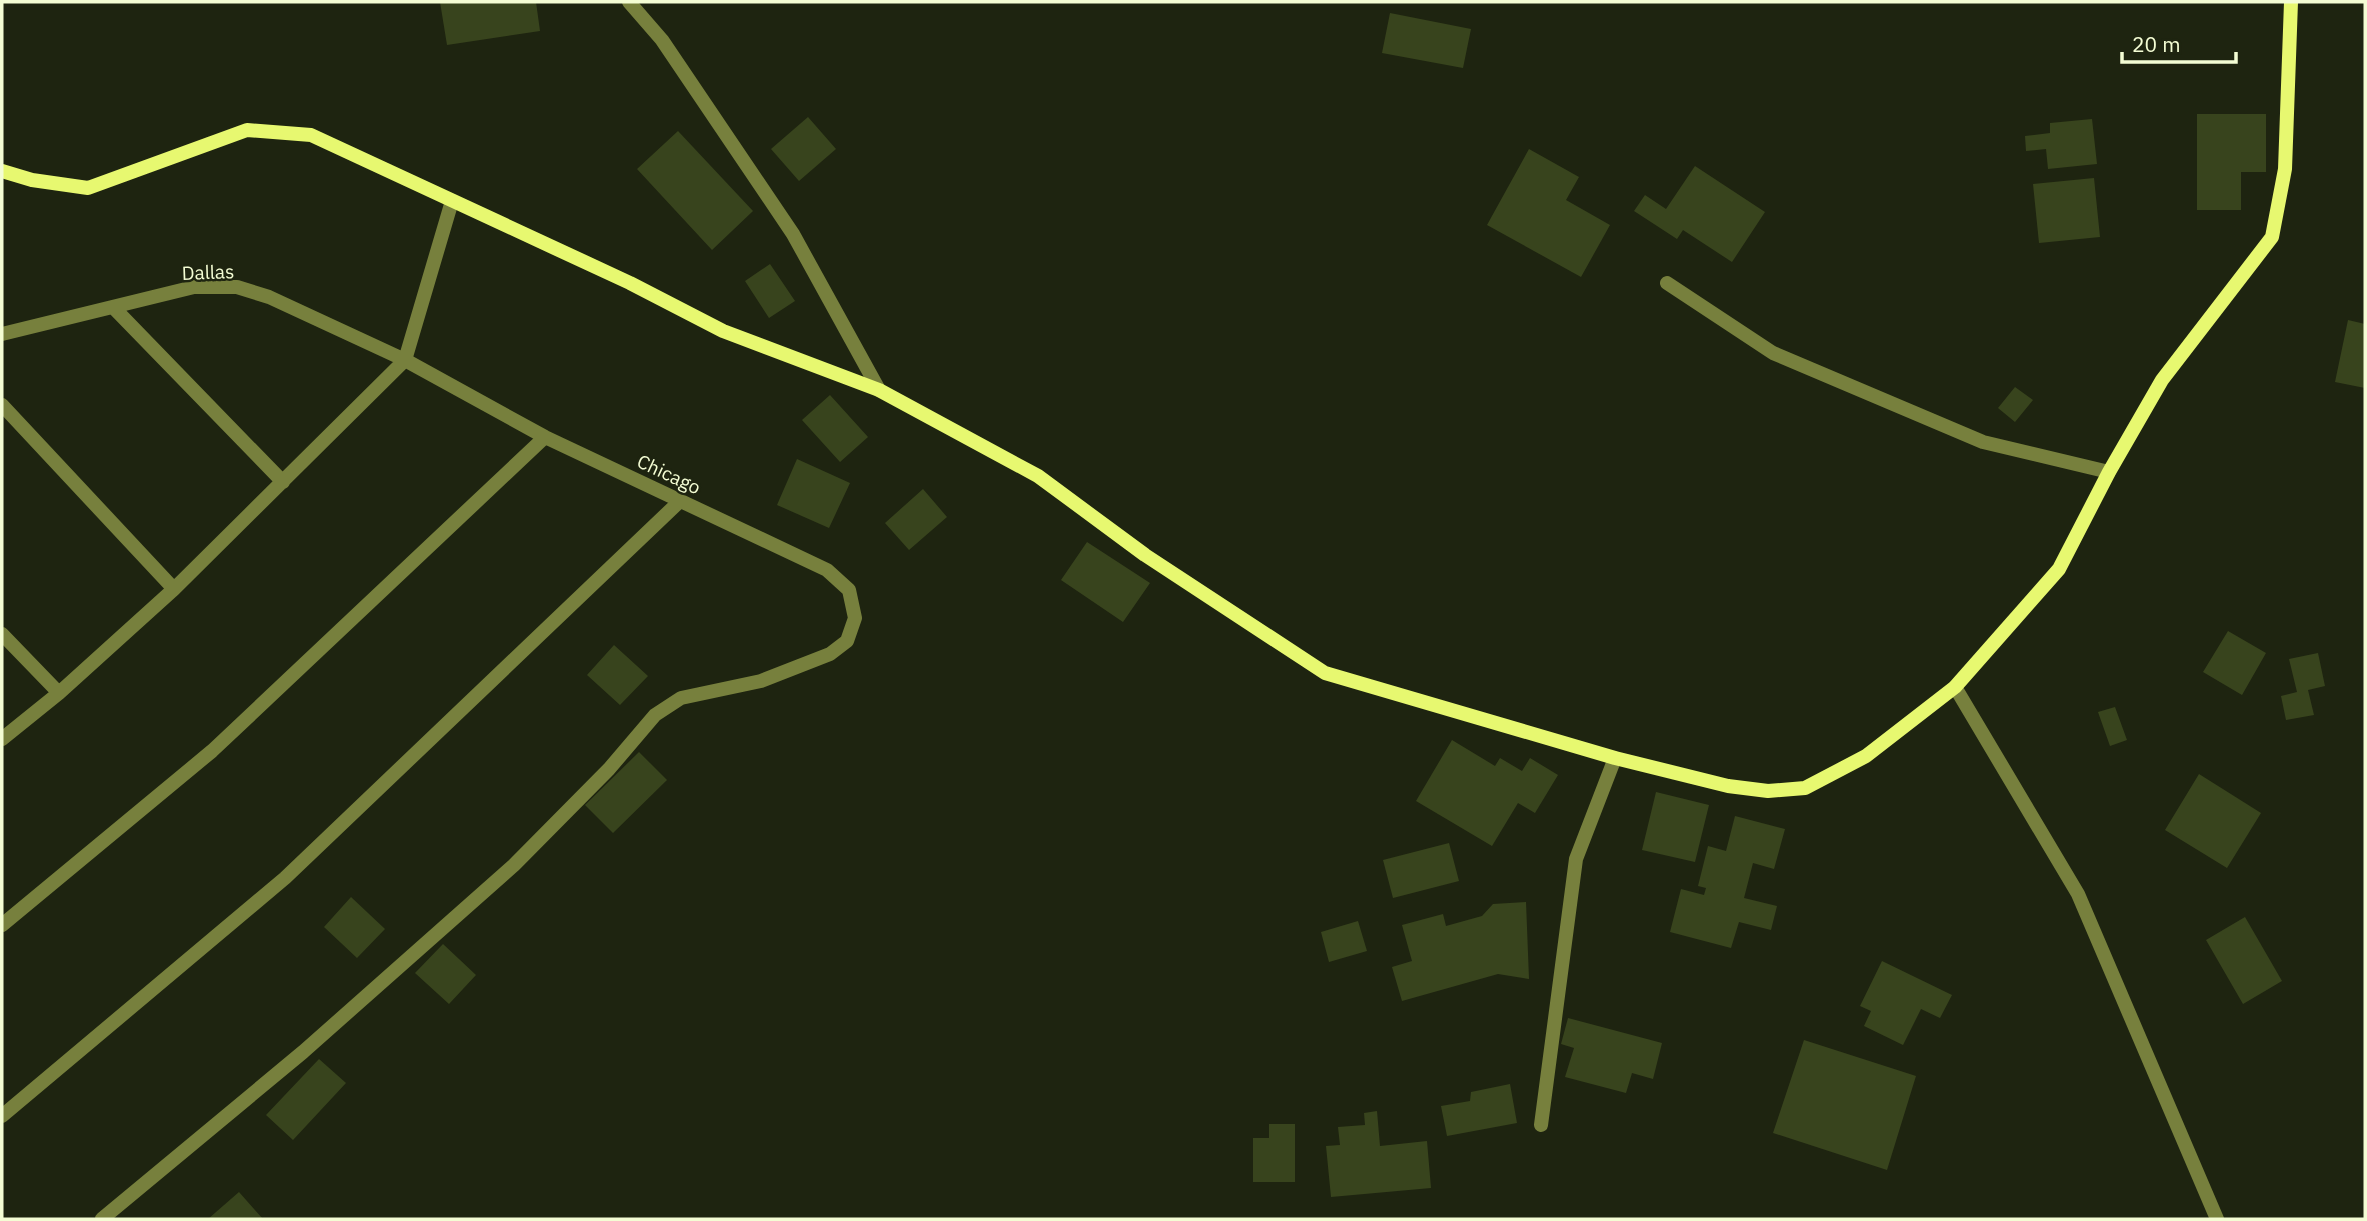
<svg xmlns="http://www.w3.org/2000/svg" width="2367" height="1221" font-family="'IBM Plex Sans',sans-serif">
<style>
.building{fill:#38441d}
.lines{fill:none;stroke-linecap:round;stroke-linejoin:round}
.lane{stroke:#77803d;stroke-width:14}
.street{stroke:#77803d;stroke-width:14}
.secondary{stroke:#e7f870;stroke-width:14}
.labels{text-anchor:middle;stroke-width:5;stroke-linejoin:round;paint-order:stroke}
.street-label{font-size:19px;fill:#f4fdd4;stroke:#1e2410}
</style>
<rect width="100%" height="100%" fill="#1e2410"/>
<path class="building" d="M 440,2 L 536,2 L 540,31 L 447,45 Z
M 1390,13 L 1471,29 L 1463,68 L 1382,53 Z
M 2197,114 L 2266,114 L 2266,172 L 2241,172 L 2241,210 L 2197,210 Z
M 808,117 L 836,149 L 799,181 L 771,149 Z
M 2092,119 L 2097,164 L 2048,169 L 2046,149 L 2026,151 L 2025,136 L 2050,133 L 2050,123 Z
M 678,131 L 753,211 L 712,250 L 637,169 Z
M 1529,149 L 1579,177 L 1566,200 L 1610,225 L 1581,277 L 1487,225 Z
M 1695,166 L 1765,212 L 1732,262 L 1683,230 L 1677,239 L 1634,211 L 1645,195 L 1666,209 Z
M 2094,178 L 2100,237 L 2039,243 L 2033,184 Z
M 770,264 L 795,301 L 769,318 L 745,281 Z
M 2348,320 L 2365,324 L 2365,388 L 2335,382 Z
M 2015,387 L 2033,400 L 2015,422 L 1998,408 Z
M 830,395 L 868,437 L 840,462 L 802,420 Z
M 797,459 L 850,483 L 829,528 L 777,505 Z
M 923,489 L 947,517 L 909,550 L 885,523 Z
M 1087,542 L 1150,583 L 1123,622 L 1061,580 Z
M 2228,631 L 2266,653 L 2242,695 L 2203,672 Z
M 614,645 L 648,676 L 620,705 L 587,675 Z
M 2318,653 L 2325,686 L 2308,690 L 2314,715 L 2286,720 L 2281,696 L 2297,692 L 2289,659 Z
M 2115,707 L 2127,740 L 2110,746 L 2098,712 Z
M 1452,740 L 1495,766 L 1500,758 L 1522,771 L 1530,758 L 1558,775 L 1535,813 L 1518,803 L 1492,846 L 1416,801 Z
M 639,752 L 667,780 L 613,833 L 585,805 Z
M 2199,774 L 2261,813 L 2227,868 L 2165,830 Z
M 1656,792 L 1709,805 L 1695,862 L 1642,850 Z
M 1735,816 L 1785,829 L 1774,869 L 1753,863 L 1744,898 L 1777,906 L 1771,930 L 1739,922 L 1731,948 L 1670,932 L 1681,889 L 1704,895 L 1706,888 L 1698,886 L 1708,846 L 1726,851 Z
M 1449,843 L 1459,881 L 1393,898 L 1383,860 Z
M 351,897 L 385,929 L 357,958 L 324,927 Z
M 1526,902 L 1529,979 L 1498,974 L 1402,1001 L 1392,967 L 1412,961 L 1402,925 L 1443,914 L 1446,926 L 1482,916 L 1493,904 Z
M 2245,917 L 2282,981 L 2243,1004 L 2206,940 Z
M 1358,921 L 1367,951 L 1329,962 L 1321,932 Z
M 443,944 L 476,975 L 449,1004 L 415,973 Z
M 1882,961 L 1952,995 L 1940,1018 L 1921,1009 L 1903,1045 L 1864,1026 L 1871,1011 L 1860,1006 Z
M 1568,1018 L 1662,1043 L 1653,1079 L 1632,1073 L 1626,1093 L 1565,1077 L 1574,1048 L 1561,1044 Z
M 1804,1040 L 1916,1076 L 1887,1170 L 1773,1133 Z
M 319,1059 L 346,1083 L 293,1140 L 266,1115 Z
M 1510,1084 L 1517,1123 L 1447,1136 L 1441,1106 L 1470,1101 L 1471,1092 Z
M 1377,1111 L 1380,1146 L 1427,1141 L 1431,1188 L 1331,1197 L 1326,1146 L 1340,1145 L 1338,1127 L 1365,1125 L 1364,1113 Z
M 1269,1124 L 1295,1124 L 1295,1182 L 1253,1182 L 1253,1138 L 1269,1138 Z
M 239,1192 L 263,1219 L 208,1219 Z"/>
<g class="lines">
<path class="lane" d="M 629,2 L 662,40 L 793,234 L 879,390
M 1955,687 L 2078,894 L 2217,1219"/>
<path class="street" d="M 1667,283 L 1773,353 L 1983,442 L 2109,472
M 113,307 L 283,482
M 2,334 L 194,287 L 237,287 L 269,297 L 405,360 L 545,437 L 827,570 L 849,590 L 855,618 L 847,641 L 830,654 L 761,681 L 681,698 L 655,715 L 609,769 L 514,865 L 303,1052 L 102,1219
M 2,405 L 174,589
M 2,634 L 59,693
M 2,739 L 59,693 L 174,589 L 405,360 L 452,201
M 2,925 L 212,751 L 545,437
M 2,1116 L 285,878 L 680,501
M 1541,1125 L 1576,859 L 1615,758"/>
<path class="secondary" d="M 2,171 L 32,180 L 88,188 L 247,130 L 311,135 L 630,283 L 723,331 L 879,390 L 1038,476 L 1145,555 L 1325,673 L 1615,758 L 1728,786 L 1768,791 L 1805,788 L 1866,756 L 1955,687 L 2059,569 L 2109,472 L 2162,380 L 2272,237 L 2285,169 L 2291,2"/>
</g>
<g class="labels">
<g class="street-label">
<text transform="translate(208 272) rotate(-2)" y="7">Dallas</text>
<text transform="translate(669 474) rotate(25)" y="7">Chicago</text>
</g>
</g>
<rect width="2367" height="1221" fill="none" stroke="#f4fdd4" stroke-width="7"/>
<path d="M2122 52v10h114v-10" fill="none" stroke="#f4fdd4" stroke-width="3.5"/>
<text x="2132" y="52" font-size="21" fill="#f4fdd4" stroke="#1e2410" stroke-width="5" paint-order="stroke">20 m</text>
</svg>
